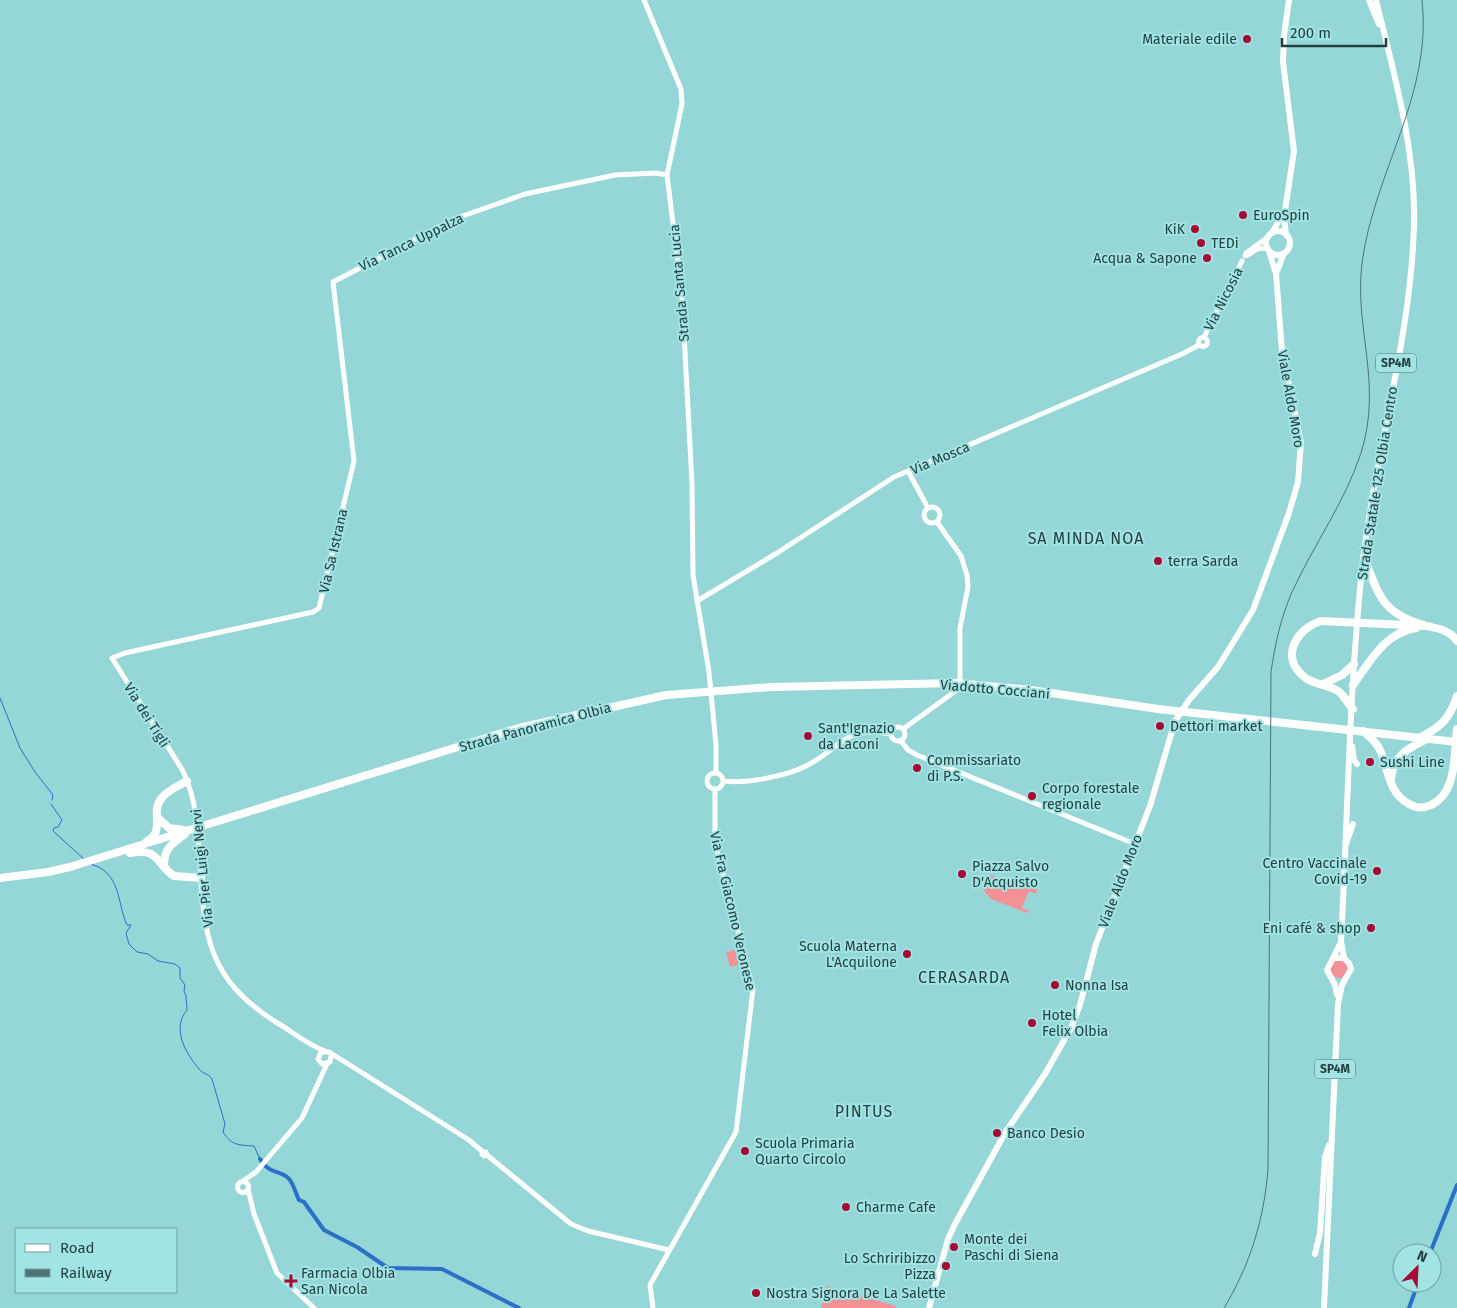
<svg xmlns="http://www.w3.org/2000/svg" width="1457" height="1308" font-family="'Fira Sans',sans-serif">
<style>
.green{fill:#f39197}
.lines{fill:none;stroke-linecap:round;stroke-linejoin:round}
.stream{stroke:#2b6fc6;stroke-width:1}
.canal{stroke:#2b6fc6;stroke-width:4}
.minor{stroke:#fff;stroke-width:5}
.major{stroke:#fff;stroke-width:6}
.highway{stroke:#fff;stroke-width:8}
.rail{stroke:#4c7474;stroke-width:1}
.poi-dot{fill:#a40833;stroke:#a2e3e3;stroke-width:2}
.labels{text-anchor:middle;stroke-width:4;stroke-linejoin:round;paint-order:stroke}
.shield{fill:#a2e3e3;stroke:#4a7171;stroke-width:1}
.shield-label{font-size:12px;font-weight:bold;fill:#254040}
.poi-label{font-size:14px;fill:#254040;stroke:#a2e3e3;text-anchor:start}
.street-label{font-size:14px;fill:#254040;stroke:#a2e3e3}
.quarter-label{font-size:16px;letter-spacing:1px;fill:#254040;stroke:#a2e3e3}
</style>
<rect width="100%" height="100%" fill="#95d6d6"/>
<path class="green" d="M 990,875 L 1024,889 L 1028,881 L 1038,885 L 1036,894 L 1029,891 L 1022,908 L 1029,911 L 1027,913 L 991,899 L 984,891 Z
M 735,950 L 739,965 L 730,967 L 726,952 Z
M1330 969a9 9 0 1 1 18 0a9 9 0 1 1-18 0Z
M 826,1286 L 896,1306 L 895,1308 L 821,1308 Z"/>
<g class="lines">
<path class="stream" d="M 0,698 L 20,748 L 35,772 L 53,795 L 52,800
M 51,804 L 62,820 L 58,827 L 54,828 L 53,831 L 85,860
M 90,864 C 121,871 117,903 127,925 L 131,925 L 126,933 L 129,944 L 137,952 L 148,954 L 158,961 L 175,964 L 180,968 L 180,978 L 185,985 L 184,991 L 186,996 L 187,1010 C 171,1029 186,1054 200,1070 C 203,1074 208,1073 212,1079 L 225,1124 L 223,1132 C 232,1146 239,1145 254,1146 L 260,1159"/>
<path class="canal" d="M 260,1159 C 270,1176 282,1169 290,1180 C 294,1186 296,1194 299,1200 L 304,1202 L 324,1230 L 357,1247 L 388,1268 L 442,1269 L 519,1308
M 1430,1253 L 1457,1185
M 1409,1308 L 1418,1283"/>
<path class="minor" d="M 644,0 L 681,89 L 682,104 L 667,175 L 682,296 L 692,483 L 693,575 L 709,672 L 716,745 L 716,773
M 1248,255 L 1257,249 L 1267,248
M 1245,256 L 1246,253 L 1268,237
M 1204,337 L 1242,261
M1198.5 342a4.5 4.5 0 1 1 9 0a4.5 4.5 0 1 1-9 0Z
M 908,471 L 928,508
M924 515a8 8 0 1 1 16 0a8 8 0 1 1-16 0Z
M 697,601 L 777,553 L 894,477 L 1182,354 L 1199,345
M891 734a7 7 0 1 1 14 0a7 7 0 1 1-14 0Z
M 903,729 L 957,690 L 960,685 L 960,628 L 968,587 L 967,575 L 961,556 L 937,522
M 901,741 L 908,750 L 917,755 L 1135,844
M707 781a8 8 0 1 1 16 0a8 8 0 1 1-16 0Z
M 724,781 C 745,784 787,776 806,766 C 844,747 841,726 891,734
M 325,1051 C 308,1045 291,1031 276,1022 C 202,976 204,928 199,848 C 197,820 195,797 183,771 L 112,658 L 125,653 L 313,612 L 319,608 L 354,461 L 333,282 L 454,219 L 525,194 L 615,175 L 656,173 L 667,175
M 331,1056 L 330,1062 L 322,1064 L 318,1059 L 321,1052 L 329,1052 L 469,1140 L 483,1152
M 486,1152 L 487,1155 L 484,1156 L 482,1154 Z
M 487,1155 L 571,1224 L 588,1231 L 669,1250
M 243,1181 L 256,1172 L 302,1118 L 327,1064
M237.5 1187a5.5 5.5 0 1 1 11 0a5.5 5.5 0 1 1-11 0Z
M 248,1189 L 254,1214 L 277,1273 L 314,1308
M 653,1308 L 650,1285 L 736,1132 L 753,989 L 715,843 L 715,790"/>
<path class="major" d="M 1369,0 L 1379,24
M1266 243a12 12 0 1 1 24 0a12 12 0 1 1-24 0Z
M 1272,233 L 1282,215
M 1286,235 L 1284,217 L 1294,151 L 1283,62 L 1284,36 L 1289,0
M 1276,274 L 1284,253
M 1352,746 L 1354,760 L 1357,764
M 1346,844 L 1353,824
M 1344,958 L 1341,941 C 1348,814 1349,686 1363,560 C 1376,448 1411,338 1414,225 C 1416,149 1394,74 1376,0
M 1337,995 L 1335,985 L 1327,970 L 1340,944
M 1315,1254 L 1320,1233 L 1325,1157 L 1329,1145
M 929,1308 L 948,1239 L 955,1224 L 1005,1133 L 1045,1074 L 1071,1028 L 1080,1005 L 1096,944 L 1150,806 L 1175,721 L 1189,700 L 1218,667 L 1253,610 L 1289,513 L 1298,482 L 1301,442 L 1282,351 L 1276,274 L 1269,251
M 1324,1308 L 1338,1004 L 1342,985 L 1351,969 L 1349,963 L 1344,958 L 1334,958"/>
<path class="highway" d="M 1364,557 C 1379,596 1382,614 1427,626 C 1440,629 1449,630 1457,641
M 1323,684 L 1342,675 L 1354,664
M 1353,685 C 1370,662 1384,633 1416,628
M 1353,709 C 1348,704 1344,695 1338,691 C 1327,684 1312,685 1302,675 C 1280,655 1298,628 1321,621 L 1428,626
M 1363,731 C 1369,736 1375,741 1379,748 C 1389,768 1387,792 1409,804 C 1416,808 1423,809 1431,805 C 1457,793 1454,755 1457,729
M 1421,737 C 1441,727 1450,718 1457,696
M 1391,779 C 1393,756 1409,747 1429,738
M 158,818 L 169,828 L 184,830
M 147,841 C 166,831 150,813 161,799 C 167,790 179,786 187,781
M 130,853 C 160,848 155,863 174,876 L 201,878
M 164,866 C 164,848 172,844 185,834
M 0,878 L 48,872 L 70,867 L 519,728 L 666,695 L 772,687 L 955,683 L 1031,690 L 1158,709 L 1457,742"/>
<path class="rail" d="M 1224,1308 C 1250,1265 1264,1220 1268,1169 L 1271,672 C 1275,644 1281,617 1292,592 C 1313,546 1345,502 1361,453 C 1383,383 1354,329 1362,263 C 1374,172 1433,94 1422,0"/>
</g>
<g class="poi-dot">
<circle cx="1247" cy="39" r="5"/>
<circle cx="1243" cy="215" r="5"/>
<circle cx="1195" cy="229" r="5"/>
<circle cx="1201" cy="243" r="5"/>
<circle cx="1207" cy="258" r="5"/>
<circle cx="1158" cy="561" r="5"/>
<circle cx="1160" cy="726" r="5"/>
<circle cx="808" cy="736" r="5"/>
<circle cx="1370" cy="762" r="5"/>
<circle cx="917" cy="768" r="5"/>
<circle cx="1032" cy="796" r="5"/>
<circle cx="1377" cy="871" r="5"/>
<circle cx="962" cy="874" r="5"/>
<circle cx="1371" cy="928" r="5"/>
<circle cx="907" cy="954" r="5"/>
<circle cx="1055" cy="985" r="5"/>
<circle cx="1032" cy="1023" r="5"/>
<circle cx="997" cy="1133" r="5"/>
<circle cx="745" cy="1151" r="5"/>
<circle cx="846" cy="1207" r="5"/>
<circle cx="954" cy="1247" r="5"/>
<circle cx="946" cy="1266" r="5"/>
<path d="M288.5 1273.5h5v5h5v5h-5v5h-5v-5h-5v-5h5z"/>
<circle cx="756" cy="1293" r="5"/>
</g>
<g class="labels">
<g class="shield">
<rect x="1376" y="353.5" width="40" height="19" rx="4"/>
<rect x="1315" y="1059.5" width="40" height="19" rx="4"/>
</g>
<g class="shield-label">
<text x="1396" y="367">SP4M</text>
<text x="1335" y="1073">SP4M</text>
</g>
<g class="poi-label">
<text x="1237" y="44" text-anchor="end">Materiale edile</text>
<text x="1253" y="220">EuroSpin</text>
<text x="1185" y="234" text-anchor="end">KiK</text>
<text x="1211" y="248">TEDi</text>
<text x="1197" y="263" text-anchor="end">Acqua &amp; Sapone</text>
<text x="1168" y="566">terra Sarda</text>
<text x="1170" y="731">Dettori market</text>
<text x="818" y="733">Sant'Ignazio<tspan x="818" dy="16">da Laconi</tspan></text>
<text x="927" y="765">Commissariato<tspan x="927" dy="16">di P.S.</tspan></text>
<text x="1380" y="767">Sushi Line</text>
<text x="1042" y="793">Corpo forestale<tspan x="1042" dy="16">regionale</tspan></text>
<text x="1367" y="868" text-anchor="end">Centro Vaccinale<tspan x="1367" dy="16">Covid-19</tspan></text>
<text x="972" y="871">Piazza Salvo<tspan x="972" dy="16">D'Acquisto</tspan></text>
<text x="1361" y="933" text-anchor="end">Eni café &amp; shop</text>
<text x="897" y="951" text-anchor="end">Scuola Materna<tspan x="897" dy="16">L'Acquilone</tspan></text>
<text x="1065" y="990">Nonna Isa</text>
<text x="1042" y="1020">Hotel<tspan x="1042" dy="16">Felix Olbia</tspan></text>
<text x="1007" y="1138">Banco Desio</text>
<text x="755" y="1148">Scuola Primaria<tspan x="755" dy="16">Quarto Circolo</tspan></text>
<text x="856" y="1212">Charme Cafe</text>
<text x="964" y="1244">Monte dei<tspan x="964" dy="16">Paschi di Siena</tspan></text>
<text x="936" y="1263" text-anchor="end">Lo Schriribizzo<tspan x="936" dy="16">Pizza</tspan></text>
<text x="301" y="1278">Farmacia Olbia<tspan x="301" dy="16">San Nicola</tspan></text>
<text x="766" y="1298">Nostra Signora De La Salette</text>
</g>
<g class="street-label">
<text transform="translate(411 242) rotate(-26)" y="5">Via Tanca Uppalza</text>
<text transform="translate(679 283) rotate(-95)" y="5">Strada Santa Lucia</text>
<text transform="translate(1223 299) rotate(-63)" y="5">Via Nicosia</text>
<text transform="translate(1291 399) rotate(80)" y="5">Viale Aldo Moro</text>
<text transform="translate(940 458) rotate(-23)" y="5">Via Mosca</text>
<text transform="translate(1377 483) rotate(-81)" y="5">Strada Statale 125 Olbia Centro</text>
<text transform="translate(333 551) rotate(-77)" y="5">Via Sa Istrana</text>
<text transform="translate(995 689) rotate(5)" y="5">Viadotto Cocciani</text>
<text transform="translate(147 715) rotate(58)" y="5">Via dei Tigli</text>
<text transform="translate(535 727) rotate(-15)" y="5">Strada Panoramica Olbia</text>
<text transform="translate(202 868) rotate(-96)" y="5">Via Pier Luigi Nervi</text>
<text transform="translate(1120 881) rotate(-69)" y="5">Viale Aldo Moro</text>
<text transform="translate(733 911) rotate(77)" y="5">Via Fra Giacomo Veronese</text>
</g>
<g class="quarter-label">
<text x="1086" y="544">SA MINDA NOA</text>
<text x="964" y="983">CERASARDA</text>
<text x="864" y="1117">PINTUS</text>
</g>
</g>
<rect x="15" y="1228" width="162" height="65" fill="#a2e3e3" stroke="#70a2a2"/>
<rect x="25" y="1244" width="25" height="8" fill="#ffffff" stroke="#70a2a2"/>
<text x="60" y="1253" font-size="15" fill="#254040">Road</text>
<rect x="25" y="1269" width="25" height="8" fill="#4c7474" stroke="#70a2a2"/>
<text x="60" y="1278" font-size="15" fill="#254040">Railway</text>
<g transform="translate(1417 1268) rotate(24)"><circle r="24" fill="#a2e3e3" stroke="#70a2a2"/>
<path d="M0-4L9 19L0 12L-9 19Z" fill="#a40833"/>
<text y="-8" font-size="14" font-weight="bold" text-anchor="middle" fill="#254040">N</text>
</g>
<path d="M1282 38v8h104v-8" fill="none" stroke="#254040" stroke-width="2.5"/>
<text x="1290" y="38" font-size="15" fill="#254040" stroke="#a2e3e3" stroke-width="4" paint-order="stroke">200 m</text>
</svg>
